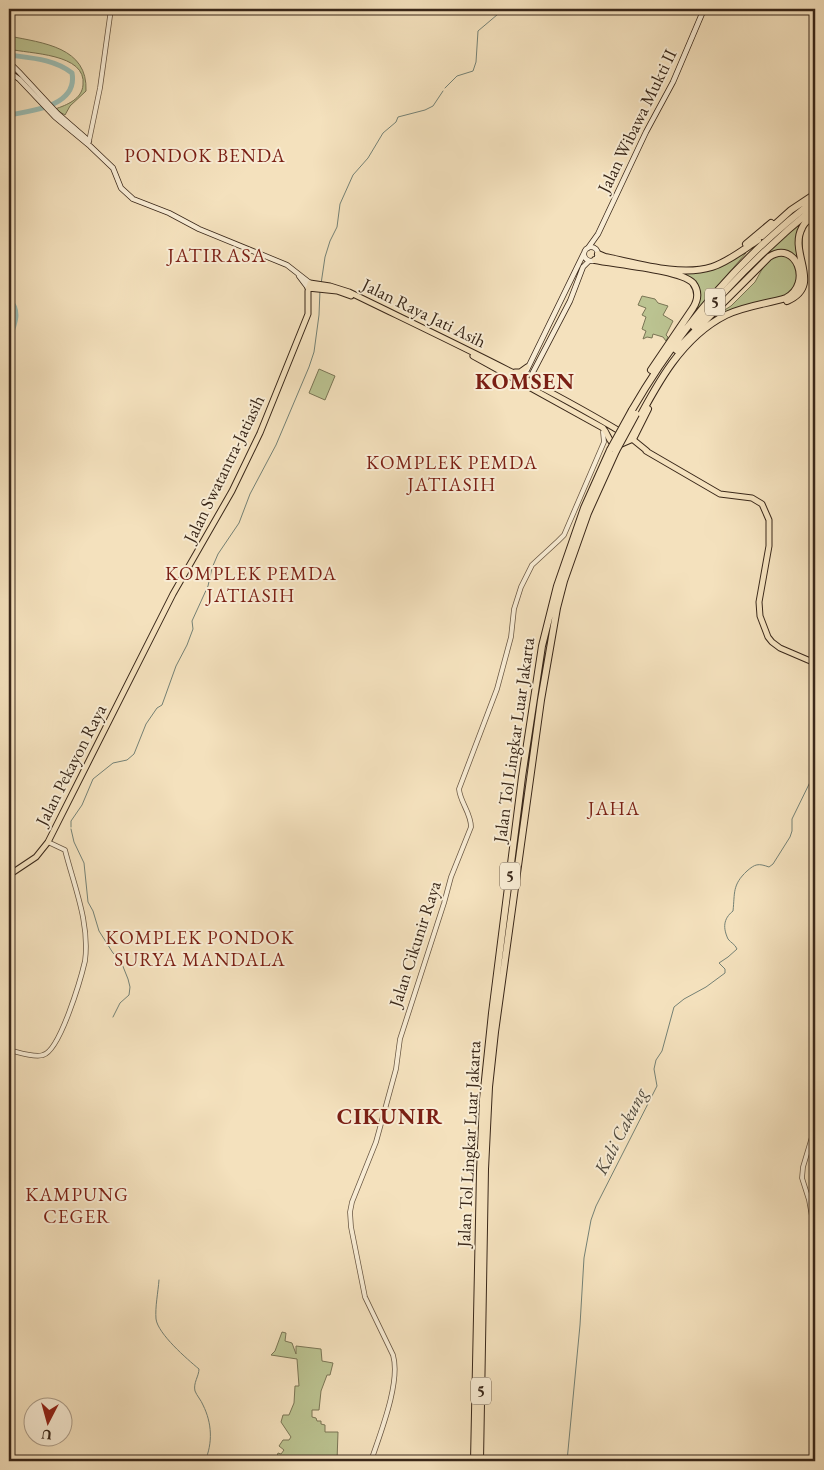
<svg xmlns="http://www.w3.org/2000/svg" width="824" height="1470" font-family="'EB Garamond',serif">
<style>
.green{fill:#bbc391;stroke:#7a7555}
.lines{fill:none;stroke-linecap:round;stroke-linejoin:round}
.stream{stroke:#748175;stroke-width:1}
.river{stroke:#9cbdb3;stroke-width:5}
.tertiary-casing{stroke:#685642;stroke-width:5.5}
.secondary-casing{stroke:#392719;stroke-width:6}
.primary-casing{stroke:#392719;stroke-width:7}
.motorway-casing{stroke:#392719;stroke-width:8}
.tertiary{stroke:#f8ecd4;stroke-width:4}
.secondary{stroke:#f8ecd4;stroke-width:4.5}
.primary{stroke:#f4e1bd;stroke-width:5}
.motorway{stroke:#f4e1bd;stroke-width:6}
.motorway-bridge-casing{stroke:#392719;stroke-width:8;stroke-linecap:butt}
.motorway-bridge{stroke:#f4e1bd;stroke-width:6}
.labels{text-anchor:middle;stroke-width:4;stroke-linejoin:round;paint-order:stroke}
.shield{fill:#f8ecd4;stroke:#726251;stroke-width:1}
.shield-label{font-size:16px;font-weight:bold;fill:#392719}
.street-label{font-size:18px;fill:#392719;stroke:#f8ecd4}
.neighbourhood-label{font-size:19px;letter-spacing:1px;fill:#7a1f14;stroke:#f8ecd4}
.water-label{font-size:19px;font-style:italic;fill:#524c40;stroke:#f8ecd4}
.quarter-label{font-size:20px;letter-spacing:1px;fill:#7a1f14;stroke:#f8ecd4}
.district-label{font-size:22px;font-weight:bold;letter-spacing:1px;fill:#7a1f14;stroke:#f8ecd4}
</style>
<rect width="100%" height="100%" fill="#f4e1bd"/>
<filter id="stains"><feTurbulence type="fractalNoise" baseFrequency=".004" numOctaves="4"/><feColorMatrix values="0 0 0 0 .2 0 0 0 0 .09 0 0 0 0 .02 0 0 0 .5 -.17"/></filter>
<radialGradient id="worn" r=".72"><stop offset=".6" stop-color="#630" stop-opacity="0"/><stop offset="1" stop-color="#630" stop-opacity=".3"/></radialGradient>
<path class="green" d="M 9,36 C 43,43 88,47 86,91 L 70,106 L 65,115 L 55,109 C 67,105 82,99 83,85 C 87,53 29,54 9,49 Z
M 803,220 L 802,225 L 803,273 L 786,252 L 760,262 L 758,261 Z
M 746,253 L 691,317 L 699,292 L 677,272 L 686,273 Z
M 779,254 L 792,258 L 800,276 L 789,295 L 734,310 L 695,333 L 707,321 L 731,306 L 755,282 L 766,262 Z
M 642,296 L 655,299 L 658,303 L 668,306 L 663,315 L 673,321 L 666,335 L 668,337 L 666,341 L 663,337 L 653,334 L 652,338 L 647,337 L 643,339 L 646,331 L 642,329 L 646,317 L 642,315 L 646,308 L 638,305 Z
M 319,369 L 335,376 L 325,400 L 309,393 Z
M 282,1332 L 286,1333 L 285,1341 L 292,1343 L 296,1354 L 296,1346 L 321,1349 L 322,1361 L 333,1363 L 330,1375 L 327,1375 L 321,1391 L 319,1410 L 312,1410 L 312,1417 L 316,1418 L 317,1421 L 321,1421 L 321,1424 L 325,1425 L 325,1432 L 338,1432 L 337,1461 L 275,1461 L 278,1453 L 281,1454 L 284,1450 L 279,1446 L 283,1440 L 289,1440 L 291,1437 L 281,1422 L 283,1415 L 289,1415 L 294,1403 L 295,1386 L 299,1386 L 297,1359 L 271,1355 L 275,1351 Z"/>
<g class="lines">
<path class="stream" d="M 445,88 L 457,76 L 473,71 L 476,62 L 478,31 L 504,9
M 321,284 L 325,257 L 330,241 L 337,227 L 340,204 L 353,175 L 368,158 L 383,133 L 396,122 L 398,117 L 425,110 L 433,106 L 443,91
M 71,827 L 71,821 L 82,805 L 93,779 L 113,763 L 127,760 L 134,754 L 146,724 L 157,708 L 162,705 L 176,666 L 187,645 L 193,629 L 192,621 L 208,586 L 212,568 L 218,554 L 239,523 L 250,494 L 276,445 L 309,367 L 314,352 L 319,315 L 320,290
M 71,829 L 74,842 L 84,863 L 88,902 L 93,911 L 99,931 L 113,953 L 120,959 L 128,979 L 130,987 L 129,995 L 120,1003 L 113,1017
M 159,1280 C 158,1293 155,1307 156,1319 C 158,1334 187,1359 199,1369 C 199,1376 193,1383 195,1391 C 197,1396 201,1400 203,1405 C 212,1423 213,1443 205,1461
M 567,1461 L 580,1325 L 584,1258 L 591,1220 L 596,1206 L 657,1086 L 654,1069 L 656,1060 L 662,1051 L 674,1007 L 684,999 L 706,987 L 725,973 L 725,969 L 719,963 L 728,957 L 737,949 C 735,944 731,943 728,939 C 723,928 723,919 733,911 C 735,893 732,885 747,871 C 755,864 758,863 769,867 L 773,864 L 790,837 L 792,831 L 792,819 L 815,772"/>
<path class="river" d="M 9,55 C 31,58 54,59 72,73 C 78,106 32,111 9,115
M 9,299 C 21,311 15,324 9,339"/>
<defs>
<path id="tertiary" d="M 89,141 L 100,88 L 111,9
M 9,1050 C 18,1052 34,1058 43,1055 C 60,1051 81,978 85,961 C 90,923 74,886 65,850 L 48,842
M 815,1127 L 803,1167 L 802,1178 L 809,1200 L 815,1233
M 371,1461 C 380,1434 401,1382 393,1355 L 365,1297 L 351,1227 L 350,1212 L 352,1202 L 376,1142 L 396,1069 L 400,1039 L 444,903 L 451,877 L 471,827 C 471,813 460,802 459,789 L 497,689 L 511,637 L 514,609 L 521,587 L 532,565 L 558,541 L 564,535 L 604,442 L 603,432"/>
<path id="secondary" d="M 9,66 L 14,67 L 19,72 L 58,114 L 89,141
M 9,72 L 19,79 L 55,117 L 90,146 L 113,168 L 121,188 L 133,199 L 169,213 L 199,229 L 287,265 L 310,283
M584 254a7 7 0 1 1 14 0a7 7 0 1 1-14 0Z
M 588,248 L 598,234 L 646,132 L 673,82 L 704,9
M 299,276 L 308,288
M 521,382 L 584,253
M 536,384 L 533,381 L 532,374 L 570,301 L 583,267 L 589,261"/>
<path id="primary" d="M 308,288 L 337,291 L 351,296
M 473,356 L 603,428 C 609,435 608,442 617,446 L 633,439
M 515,372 L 520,372 L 527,367
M 631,438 L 647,451
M 646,451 L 720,494 L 752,498 L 762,504 L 769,520 L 769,546 L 759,602 L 760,616 L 768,637 L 772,642 L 780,648 L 815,663
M 9,875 L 36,857 L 48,842 L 173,594 L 232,491 L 260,433 L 308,314 L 308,291 L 310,283 L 330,286 L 349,292 C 441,337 534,380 621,432"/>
<path id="motorway" d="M 762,236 L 791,210 L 815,194
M 746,244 L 771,223
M 598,254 L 605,257 C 636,263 680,277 712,267 C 728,262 744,249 758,240
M 595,260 C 614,264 682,270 693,283 C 699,291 698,300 693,308 L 651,370
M 787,301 C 824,285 788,254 802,228 C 804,222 811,218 815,214
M 694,327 C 730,283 771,243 815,207
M 632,410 C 679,329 740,257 815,200
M 629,437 C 653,392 678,339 726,315 C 745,306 766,304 786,298 C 813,284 796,239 769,257 L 676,350
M 633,439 L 648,409
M 474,1461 L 480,1172 L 483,1099 L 492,1013 L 522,777 L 542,646 L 557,586 L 584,508 L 610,450
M 480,1461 L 485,1169 L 489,1087 L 495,1032 L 541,700 L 557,608 L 564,581 L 588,513 L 616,451"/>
</defs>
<use href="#tertiary" class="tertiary-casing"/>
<use href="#secondary" class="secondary-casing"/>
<use href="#primary" class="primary-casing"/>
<use href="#motorway" class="motorway-casing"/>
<use href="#tertiary" class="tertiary"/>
<use href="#secondary" class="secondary"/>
<use href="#primary" class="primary"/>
<use href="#motorway" class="motorway"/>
<defs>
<path id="motorway-bridge" d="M 610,450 L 632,410
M 616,451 L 636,414"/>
</defs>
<use href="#motorway-bridge" class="motorway-bridge-casing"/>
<use href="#motorway-bridge" class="motorway-bridge"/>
</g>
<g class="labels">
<g class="shield">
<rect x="705" y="288.5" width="20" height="27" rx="4"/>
<rect x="500" y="862.5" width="20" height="27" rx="4"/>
<rect x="471" y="1377.5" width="20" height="27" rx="4"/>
</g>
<g class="shield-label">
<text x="715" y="308">5</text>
<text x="510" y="882">5</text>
<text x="481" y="1397">5</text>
</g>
<g class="street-label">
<text transform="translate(637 121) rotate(-64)" y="6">Jalan Wibawa Mukti II</text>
<text transform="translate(424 313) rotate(26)" y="6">Jalan Raya Jati Asih</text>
<text transform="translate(224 469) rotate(-64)" y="6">Jalan Swatantra-Jatiasih</text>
<text transform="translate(514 740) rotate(-82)" y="6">Jalan Tol Lingkar Luar Jakarta</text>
<text transform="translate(71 765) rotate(-63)" y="6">Jalan Pekayon Raya</text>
<text transform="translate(415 944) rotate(-72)" y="6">Jalan Cikunir Raya</text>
<text transform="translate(469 1144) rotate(-87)" y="6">Jalan Tol Lingkar Luar Jakarta</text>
</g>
<g class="neighbourhood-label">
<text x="205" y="162">PONDOK BENDA</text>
<text x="452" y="469">KOMPLEK PEMDA<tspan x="452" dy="22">JATIASIH</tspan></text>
<text x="251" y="580">KOMPLEK PEMDA<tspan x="251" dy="22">JATIASIH</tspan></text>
<text x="614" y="815">JAHA</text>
<text x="200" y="944">KOMPLEK PONDOK<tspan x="200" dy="22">SURYA MANDALA</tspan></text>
<text x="77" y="1201">KAMPUNG<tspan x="77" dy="22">CEGER</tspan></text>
</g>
<g class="water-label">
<text transform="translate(620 1131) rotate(-63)" y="7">Kali Cakung</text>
</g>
<g class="quarter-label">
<text x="217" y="262">JATIRASA</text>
</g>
<g class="district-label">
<text x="525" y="389">KOMSEN</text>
<text x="390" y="1124">CIKUNIR</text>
</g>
</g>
<rect width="824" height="1470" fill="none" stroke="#f4e1bd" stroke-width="30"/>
<rect x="10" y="10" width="804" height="1450" fill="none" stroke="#392719" stroke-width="2.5"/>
<rect x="15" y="15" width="794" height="1440" fill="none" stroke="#392719"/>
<g transform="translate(48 1422) rotate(186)"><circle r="24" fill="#f8ecd4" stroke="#ac9d89"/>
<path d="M0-4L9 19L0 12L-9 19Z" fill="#8f2418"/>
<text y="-8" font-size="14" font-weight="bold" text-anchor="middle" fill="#392719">U</text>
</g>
<rect width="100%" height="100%" filter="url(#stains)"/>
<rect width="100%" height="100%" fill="url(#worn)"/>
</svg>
